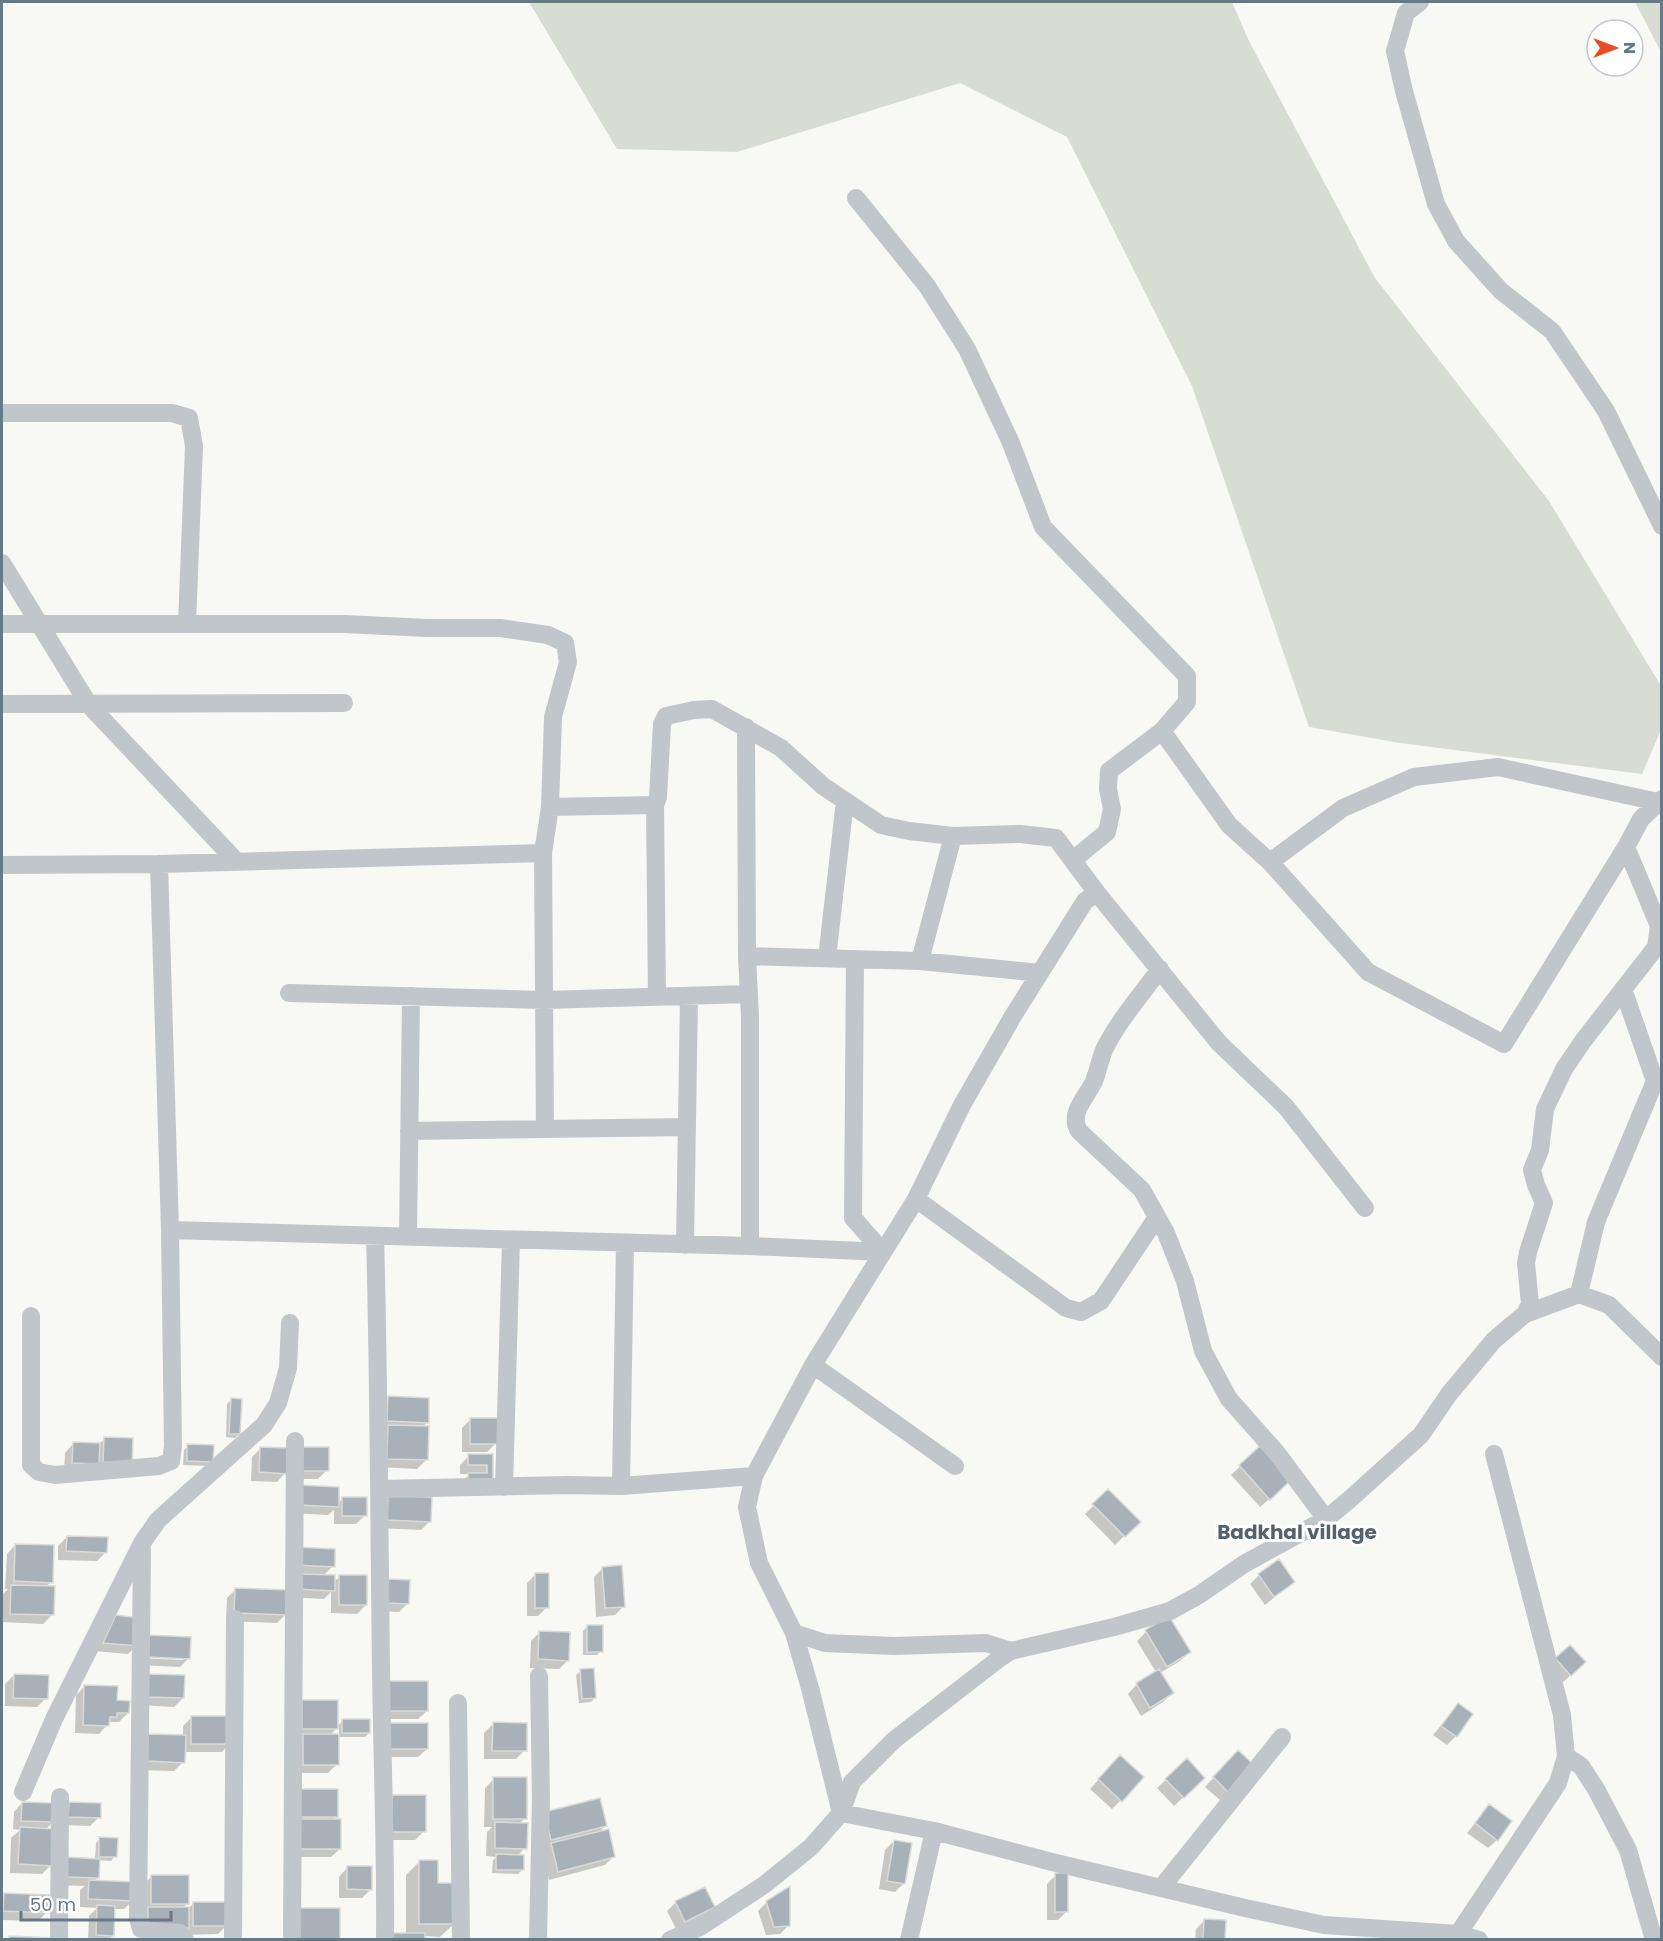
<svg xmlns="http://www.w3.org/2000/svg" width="1663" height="1941" font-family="Poppins,sans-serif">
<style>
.green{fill:#d8ddd4}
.shadow{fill:#0003;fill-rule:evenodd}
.building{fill:#a8b1b7;stroke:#dadad8;stroke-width:1.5}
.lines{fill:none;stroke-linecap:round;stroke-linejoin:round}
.minor{stroke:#c1c6ca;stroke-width:18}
.labels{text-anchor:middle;stroke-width:6;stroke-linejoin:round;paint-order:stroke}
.neighbourhood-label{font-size:20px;font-weight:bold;fill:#54626c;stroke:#fff}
</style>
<rect width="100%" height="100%" fill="#f8f8f5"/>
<path class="green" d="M 529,2 L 1232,2 L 1249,41 L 1375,278 L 1549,501 L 1661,686 L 1661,730 L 1642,774 L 1400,743 L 1309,727 L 1192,386 L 1067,137 L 960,83 L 737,152 L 617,149 Z
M 1635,2 L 1661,2 L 1661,52 Z"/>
<path class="shadow" d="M 389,1398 L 427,1422 L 422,1428 L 426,1460 L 417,1469 L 379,1467 L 380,1407 Z
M 231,1400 L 239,1434 L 235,1438 L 226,1437 L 227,1404 Z
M 471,1419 L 496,1443 L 487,1452 L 462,1452 L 462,1428 Z
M 105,1439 L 131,1462 L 64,1471 L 65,1453 L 73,1444 L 99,1444 Z
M 188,1446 L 212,1461 L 207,1466 L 183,1465 L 184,1450 Z
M 261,1448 L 285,1473 L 277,1482 L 251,1481 L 252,1457 Z
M 299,1448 L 327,1470 L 318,1479 L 291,1479 Z
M 1260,1448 L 1281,1489 L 1260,1507 L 1231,1475 Z
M 469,1456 L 492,1456 L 491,1482 L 460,1483 L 470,1474 L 460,1474 L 460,1465 Z
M 1108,1491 L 1138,1522 L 1115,1545 L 1085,1514 Z
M 290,1496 L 337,1504 L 342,1499 L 365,1515 L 356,1524 L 334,1524 L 334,1510 L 328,1515 L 290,1513 Z
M 380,1506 L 430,1521 L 421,1530 L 379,1528 Z
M 67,1537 L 106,1552 L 97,1561 L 58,1560 L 58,1546 Z
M 15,1545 L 51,1582 L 45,1587 L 52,1615 L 43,1624 L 2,1622 L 2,1595 L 8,1589 L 5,1589 L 7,1554 Z
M 287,1558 L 333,1566 L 323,1576 L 333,1583 L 340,1576 L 366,1605 L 357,1614 L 331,1613 L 331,1592 L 324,1599 L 287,1597 L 286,1614 L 277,1623 L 226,1621 L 227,1598 L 236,1589 L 288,1591 Z
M 1278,1561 L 1293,1582 L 1265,1605 L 1250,1584 L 1259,1575 Z
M 603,1568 L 624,1606 L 615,1615 L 596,1617 L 594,1577 Z
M 536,1574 L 547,1607 L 538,1616 L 527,1616 L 527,1583 Z
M 379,1589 L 408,1603 L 399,1612 L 379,1611 Z
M 117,1616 L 137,1645 L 128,1654 L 95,1651 L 108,1625 Z
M 1169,1618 L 1189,1652 L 1180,1661 L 1160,1673 L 1172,1693 L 1163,1702 L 1141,1716 L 1128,1694 L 1136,1685 L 1156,1672 L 1137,1641 L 1146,1632 Z
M 587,1627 L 601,1651 L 597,1655 L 583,1655 L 583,1631 Z
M 540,1632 L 568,1660 L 559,1669 L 530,1668 L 531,1641 Z
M 138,1645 L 189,1658 L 180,1667 L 138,1665 ZM 138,1655 L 183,1657 L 183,1660 L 138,1658 Z
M 1570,1647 L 1575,1671 L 1561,1684 L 1547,1668 Z
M 581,1671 L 595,1698 L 591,1702 L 579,1703 L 576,1675 Z
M 14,1675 L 46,1698 L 37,1707 L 5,1706 L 5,1684 Z
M 140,1684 L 183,1698 L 174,1707 L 139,1705 Z
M 85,1686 L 116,1701 L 128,1713 L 119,1722 L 110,1722 L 99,1734 L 75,1733 L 76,1695 Z
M 379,1692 L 427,1711 L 418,1719 L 379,1719 Z
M 1458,1705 L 1456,1736 L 1447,1745 L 1433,1735 Z
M 293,1710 L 336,1727 L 343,1721 L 369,1733 L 365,1737 L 337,1737 L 337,1764 L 328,1773 L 295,1773 ZM 339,1726 L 339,1736 L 329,1736 Z
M 192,1717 L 230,1743 L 222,1752 L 184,1752 L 183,1762 L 174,1771 L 138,1770 L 139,1744 L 183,1736 L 183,1726 Z
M 493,1724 L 525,1750 L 516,1759 L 484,1759 L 484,1733 Z
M 380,1733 L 427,1749 L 418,1757 L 380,1757 Z
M 1187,1760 L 1203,1778 L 1174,1806 L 1157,1788 Z
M 1229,1761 L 1229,1793 L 1221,1801 L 1205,1787 Z
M 1111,1766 L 1121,1800 L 1112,1809 L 1090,1789 Z
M 494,1779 L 525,1818 L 519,1824 L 525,1848 L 517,1856 L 522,1870 L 518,1874 L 492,1873 L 493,1860 L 496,1857 L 486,1856 L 487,1832 L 492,1827 L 484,1827 L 485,1788 Z
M 288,1799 L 337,1816 L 332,1821 L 340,1849 L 331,1857 L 288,1857 Z
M 22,1803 L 53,1822 L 45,1830 L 51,1865 L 42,1874 L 10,1873 L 11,1838 L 20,1830 L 13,1829 L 14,1812 Z
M 69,1803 L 99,1817 L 90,1826 L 60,1825 Z
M 384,1805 L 424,1831 L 415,1840 L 384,1840 Z
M 1489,1806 L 1497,1840 L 1488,1848 L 1467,1833 Z
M 536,1822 L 605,1826 L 598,1833 L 614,1856 L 605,1865 L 549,1880 L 542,1853 L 550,1846 L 542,1848 Z
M 100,1839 L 115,1856 L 111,1861 L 98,1860 L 98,1877 L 93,1882 L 133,1900 L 124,1909 L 114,1909 L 113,1935 L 109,1940 L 88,1940 L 89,1916 L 97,1908 L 80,1907 L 80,1890 L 85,1886 L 57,1885 L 58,1868 L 95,1860 L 96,1843 Z
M 894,1841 L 904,1883 L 895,1892 L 879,1889 L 885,1850 Z
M 420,1861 L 437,1885 L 454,1924 L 440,1937 L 406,1935 L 406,1875 Z
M 347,1868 L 371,1889 L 362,1898 L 339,1898 L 339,1877 Z
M 1056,1875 L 1067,1911 L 1058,1920 L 1047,1920 L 1047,1884 Z
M 152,1876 L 187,1904 L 182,1908 L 189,1908 L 194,1903 L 227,1925 L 218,1934 L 140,1936 L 143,1885 Z
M 5,1894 L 47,1912 L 38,1921 L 2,1920 L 2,1897 Z
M 676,1902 L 713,1907 L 704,1916 L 676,1929 L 667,1911 Z
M 767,1902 L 789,1925 L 780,1934 L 766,1935 L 758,1911 Z
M 1205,1920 L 1224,1940 L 1195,1940 L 1196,1929 Z"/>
<path class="building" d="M 388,1396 L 429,1398 L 429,1423 L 387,1421 Z
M 231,1398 L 242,1399 L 240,1434 L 229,1434 Z
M 470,1418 L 498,1418 L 498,1444 L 470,1444 Z
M 388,1425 L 429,1426 L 428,1460 L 387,1459 Z
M 104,1437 L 133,1438 L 132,1463 L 103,1462 Z
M 73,1442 L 100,1443 L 99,1464 L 72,1463 Z
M 187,1444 L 214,1445 L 213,1462 L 187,1461 Z
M 1260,1446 L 1291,1480 L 1270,1500 L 1239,1465 Z
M 260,1447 L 288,1448 L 287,1474 L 259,1472 Z
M 299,1447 L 329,1447 L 329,1471 L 299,1471 Z
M 468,1454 L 493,1454 L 493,1483 L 468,1483 L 468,1473 L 487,1473 L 487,1465 L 468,1465 Z
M 299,1485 L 339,1487 L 339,1507 L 298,1505 Z
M 1108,1489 L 1141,1522 L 1125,1537 L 1092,1504 Z
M 388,1496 L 432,1497 L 431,1522 L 387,1520 Z
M 342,1497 L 367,1497 L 367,1516 L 342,1516 Z
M 67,1536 L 108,1537 L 107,1553 L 66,1551 Z
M 15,1544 L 54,1545 L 53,1583 L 14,1581 Z
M 296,1547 L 335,1549 L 335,1567 L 295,1565 Z
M 1279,1559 L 1295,1582 L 1274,1597 L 1258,1574 Z
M 622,1565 L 625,1607 L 605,1608 L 602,1567 Z
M 535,1573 L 549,1573 L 549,1608 L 535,1608 Z
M 297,1574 L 335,1575 L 335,1591 L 296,1589 Z
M 339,1575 L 367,1575 L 367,1605 L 339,1605 Z
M 388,1579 L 410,1580 L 409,1604 L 387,1603 Z
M 11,1585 L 55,1586 L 54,1615 L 10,1614 Z
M 235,1588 L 289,1590 L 288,1615 L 234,1613 Z
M 116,1615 L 139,1618 L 138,1646 L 103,1643 Z
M 1169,1616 L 1191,1652 L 1167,1667 L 1145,1630 Z
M 587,1625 L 603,1625 L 603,1652 L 587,1652 Z
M 539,1631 L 570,1632 L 569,1661 L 538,1659 Z
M 147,1635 L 191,1637 L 190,1659 L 146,1657 Z
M 1570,1645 L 1586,1662 L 1571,1676 L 1555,1658 Z
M 594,1668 L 596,1698 L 582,1699 L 580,1669 Z
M 1159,1669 L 1174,1693 L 1150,1708 L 1136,1683 Z
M 14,1674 L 49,1675 L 48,1699 L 13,1698 Z
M 148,1674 L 185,1675 L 184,1698 L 147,1697 Z
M 387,1681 L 428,1681 L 428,1711 L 387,1711 Z
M 84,1685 L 118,1686 L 117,1700 L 130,1701 L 129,1713 L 117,1713 L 117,1717 L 110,1717 L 109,1726 L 83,1725 Z
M 302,1700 L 338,1700 L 338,1729 L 302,1729 Z
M 1458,1703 L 1473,1714 L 1457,1737 L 1441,1726 Z
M 191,1716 L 232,1716 L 232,1744 L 191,1744 Z
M 342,1719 L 370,1719 L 370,1733 L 342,1733 Z
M 493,1722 L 527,1723 L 527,1751 L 492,1751 Z
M 388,1723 L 428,1723 L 428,1749 L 388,1749 Z
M 148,1734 L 186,1735 L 185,1763 L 147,1761 Z
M 303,1734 L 339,1734 L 339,1765 L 303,1765 Z
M 1238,1750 L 1255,1766 L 1230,1794 L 1213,1777 Z
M 1120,1755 L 1144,1777 L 1122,1802 L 1098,1779 Z
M 1187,1758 L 1205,1778 L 1184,1798 L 1165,1779 Z
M 493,1777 L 527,1777 L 527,1819 L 493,1819 Z
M 296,1789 L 338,1789 L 338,1817 L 296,1817 Z
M 392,1795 L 426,1795 L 426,1832 L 392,1832 Z
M 600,1798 L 607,1826 L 551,1840 L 544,1812 Z
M 22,1802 L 55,1803 L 54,1822 L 21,1821 Z
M 69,1802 L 101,1803 L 101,1818 L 68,1817 Z
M 1489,1804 L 1512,1821 L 1498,1841 L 1475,1823 Z
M 296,1819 L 341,1819 L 341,1849 L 296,1849 Z
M 495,1822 L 528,1823 L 527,1849 L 495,1848 Z
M 20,1827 L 55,1829 L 53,1866 L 18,1864 Z
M 609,1829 L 615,1857 L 558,1872 L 551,1843 Z
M 99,1837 L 118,1838 L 117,1857 L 99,1857 Z
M 894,1840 L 912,1843 L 905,1884 L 887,1881 Z
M 496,1854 L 524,1855 L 524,1870 L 496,1870 Z
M 66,1857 L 100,1859 L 99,1878 L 65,1877 Z
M 419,1860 L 438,1860 L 438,1883 L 455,1883 L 455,1924 L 419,1924 Z
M 347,1866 L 372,1866 L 372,1890 L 347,1889 Z
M 1055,1873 L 1068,1873 L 1068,1912 L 1055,1912 Z
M 151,1875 L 189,1875 L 189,1904 L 151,1904 Z
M 89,1880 L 135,1882 L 134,1901 L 88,1899 Z
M 790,1886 L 790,1926 L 774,1927 L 766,1901 Z
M 705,1887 L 715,1907 L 685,1922 L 675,1901 Z
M 4,1893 L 50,1895 L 49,1913 L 3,1911 Z
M 193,1902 L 229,1902 L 229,1926 L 193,1926 Z
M 97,1905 L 115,1906 L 114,1936 L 96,1935 Z
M 148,1907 L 189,1907 L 189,1928 L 148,1928 Z
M 299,1908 L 340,1908 L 340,1940 L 299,1940 Z
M 1204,1919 L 1226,1920 L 1225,1940 L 1203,1940 Z
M 389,1933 L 425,1933 L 425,1940 L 389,1940 Z
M 9,1936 L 54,1938 L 53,1940 L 9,1940 Z"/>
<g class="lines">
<path class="minor" d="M 1420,2 L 1406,13 L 1395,51 L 1404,91 L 1436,204 L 1456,241 L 1501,291 L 1552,331 L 1606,411 L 1662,526
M 856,198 L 927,286 L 967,349 L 1011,443 L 1043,527 L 1187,676 L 1187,702 L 1162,731 L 1109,771 L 1108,789 L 1112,809 L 1107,832 L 1073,860
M 2,413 L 172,413 L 189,418 L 194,446 L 187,624
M 2,563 L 89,705 L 237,862
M 2,624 L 344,624 L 427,628 L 500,628 L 548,635 L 565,643 L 568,662 L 553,717 L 550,807 L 543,853 L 545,1129
M 2,704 L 344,703
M 746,727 L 747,956 L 750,1017 L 750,1246
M 1162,731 L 1229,825 L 1270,862 L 1368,972 L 1504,1044 L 1626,847
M 550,807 L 655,805
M 1270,862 L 1343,808 L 1414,777 L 1498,767 L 1658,802
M 2,865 L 159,864 L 543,853
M 1097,893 L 1085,901 L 1013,1016 L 962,1105 L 916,1199 L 813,1365 L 754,1476 L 747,1507 L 759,1563 L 794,1633 L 810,1688 L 841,1813 L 934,1831 L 1052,1862 L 1245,1908 L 1324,1925 L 1458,1934 L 1479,1940
M 747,956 L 920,961 L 1040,973
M 827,958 L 845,801
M 855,959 L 853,1218 L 883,1252
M 920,961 L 953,836
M 1160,969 C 1141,995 1118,1021 1104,1050 C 1100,1060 1098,1071 1094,1081 C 1087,1097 1068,1113 1079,1131 L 1142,1190 L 1166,1233 L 1185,1281 L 1203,1351 L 1229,1399 L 1276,1452 L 1326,1519
M 289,993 L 544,1000 L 749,994
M 657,997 L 655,805 L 658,797 L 662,724 L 666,716 L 694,710 L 712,709 L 781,748 L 823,786 L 881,825 L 909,831 L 953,836 L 1020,834 L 1056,838 L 1097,893 L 1219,1043 L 1286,1107 L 1365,1208
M 409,1131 L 687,1127
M 916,1199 L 1066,1308 L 1081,1312 L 1101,1301 L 1157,1217
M 170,1230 L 750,1246 L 883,1252
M 375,1236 C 379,1380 379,1523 381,1667 C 382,1758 386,1849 385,1940
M 408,1237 L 411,996
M 685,1245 L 689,996
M 1579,1294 L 1609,1305 L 1662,1357
M 1525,1314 L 1579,1294 L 1596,1222 L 1655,1081 L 1623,989
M 31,1316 L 31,1465 L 39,1472 L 55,1475 L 159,1466 L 171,1461 L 173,1446 L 170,1230 L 159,864
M 813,1365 L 955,1466
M 621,1486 L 625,1243
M 504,1487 L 511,1240
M 379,1489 L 568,1485 L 621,1486 L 754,1476
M 142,1550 L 138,1918 L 141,1929 L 150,1931 L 180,1933 L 185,1940
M 794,1633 L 825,1643 L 894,1646 L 986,1643 L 1011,1651
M 458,1703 L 461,1940
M 1566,1756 L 1581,1766 L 1596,1789 L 1628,1850 L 1654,1940
M 23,1792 L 54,1719 L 142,1543 L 158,1520 L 264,1425 L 278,1403 L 288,1368 L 290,1323
M 1161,1888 L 1282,1737
M 1458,1934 L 1558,1783 L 1566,1756 L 1562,1715 L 1494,1454
M 59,1940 L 60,1797
M 233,1940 L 235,1619
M 292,1940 L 295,1441
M 538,1940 L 541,1799 L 539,1676
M 670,1940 L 700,1927 L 764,1885 L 811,1847 L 841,1813 L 852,1782 L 894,1740 L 1000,1658 L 1011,1651 L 1114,1627 L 1170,1611 L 1199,1595 L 1244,1564 L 1326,1519 L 1349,1500 L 1421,1435 L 1449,1394 L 1494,1340 L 1525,1314 L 1530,1304 L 1526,1263 L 1528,1252 L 1544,1203 L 1536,1185 L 1532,1170 L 1540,1150 L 1545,1109 L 1564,1069 L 1583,1041 L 1656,947 L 1659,926 L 1626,847 L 1641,819 L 1662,799
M 909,1940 L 934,1831"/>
</g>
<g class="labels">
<g class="neighbourhood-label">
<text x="1297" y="1539">Badkhal village</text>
</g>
</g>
<rect width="1663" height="1941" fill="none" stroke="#667987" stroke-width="6"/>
<g transform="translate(1615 48) rotate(90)"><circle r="28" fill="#ffffff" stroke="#c2c9cf" stroke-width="1.5"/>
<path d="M0-4.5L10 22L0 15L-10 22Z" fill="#e84d25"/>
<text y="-9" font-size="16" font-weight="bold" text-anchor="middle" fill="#667987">N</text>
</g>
<path d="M21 1911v9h150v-9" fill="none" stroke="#667987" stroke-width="3"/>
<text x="30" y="1911" font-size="18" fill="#667987" stroke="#ffffff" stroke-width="4.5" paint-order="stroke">50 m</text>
</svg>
